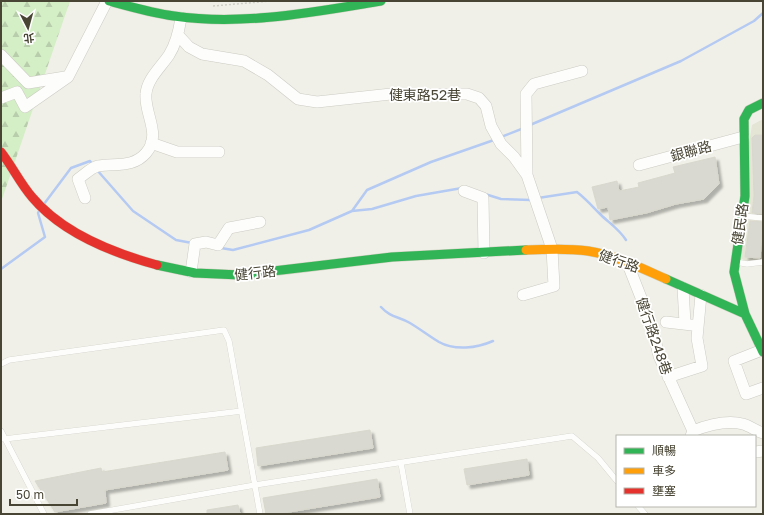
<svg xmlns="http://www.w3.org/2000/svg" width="764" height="515" font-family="'Golos Text','Noto Sans TC',sans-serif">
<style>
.residential{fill:#e5e5d5}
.forest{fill:url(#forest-firs)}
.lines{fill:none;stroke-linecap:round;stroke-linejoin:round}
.stream{stroke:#b5caf2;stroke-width:2.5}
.building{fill:#dad9d1;stroke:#d9d8ce;filter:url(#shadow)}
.lane-casing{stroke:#cccbc3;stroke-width:6}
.street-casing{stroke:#cccbc3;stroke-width:12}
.fast-casing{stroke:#cecebe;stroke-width:10}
.slow-casing{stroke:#cecebe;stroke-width:10}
.jam-casing{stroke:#cecebe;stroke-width:10}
.path{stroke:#cecec6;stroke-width:1.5;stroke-dasharray:2 2;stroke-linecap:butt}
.lane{stroke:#fdfdfc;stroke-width:5.5}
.street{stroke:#fdfdfc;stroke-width:11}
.fast{stroke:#30b455;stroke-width:9}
.slow{stroke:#ff9f0a;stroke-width:9}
.jam{stroke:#e5322d;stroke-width:9}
.labels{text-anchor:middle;stroke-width:3.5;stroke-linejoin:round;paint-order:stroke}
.street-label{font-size:14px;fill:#484534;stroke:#fff}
</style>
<defs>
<pattern id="forest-firs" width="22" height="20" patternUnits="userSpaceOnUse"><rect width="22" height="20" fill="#d4eec6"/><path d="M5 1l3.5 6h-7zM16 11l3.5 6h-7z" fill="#b8cdab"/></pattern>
<filter id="shadow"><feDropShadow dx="3.5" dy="3.5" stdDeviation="1" flood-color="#0004"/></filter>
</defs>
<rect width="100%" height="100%" fill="#f0f0e8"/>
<path class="residential" d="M 763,119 L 763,260 L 746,261 L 738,257 L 748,149 L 752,125 Z"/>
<path class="forest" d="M 1,1 L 70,1 L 1,202 Z"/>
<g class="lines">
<path class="stream" d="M 530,125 L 681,61 L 754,21 L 763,13
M 501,137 L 524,128
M 97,170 L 133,211 L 176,240 L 192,243
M 485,194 L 501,199 L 531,200
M 538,198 L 577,192 C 586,199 592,206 600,214 C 609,223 619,229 626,240
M 44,204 L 71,168 L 90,161 L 92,164
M 352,211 L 372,209 L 416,196 L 462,188
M 221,248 L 233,250 L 309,230 L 352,211 L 367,190 L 431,162 L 494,140
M 1,269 L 45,237 L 38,213 L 39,211
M 381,307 C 391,318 398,316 410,323 C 420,329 429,336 439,342 C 455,351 477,348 493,341"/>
</g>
<path class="building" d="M 755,135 L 763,135 L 763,214 L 752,213 L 754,196 L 752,138 Z
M 715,157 L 719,184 L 704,199 L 676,204 L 646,213 L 610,220 L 608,207 L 598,209 L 592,187 L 617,181 L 619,191 L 639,187 L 638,183 L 675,173 L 673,167 Z
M 750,221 L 763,222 L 760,258 L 745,257 Z
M 370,430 L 373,448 L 258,466 L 256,448 Z
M 225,452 L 228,470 L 105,490 L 106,503 L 55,512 L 35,481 L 101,468 L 102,472 Z
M 527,459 L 529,475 L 467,485 L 464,469 Z
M 377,479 L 380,497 L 277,514 L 266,514 L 263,498 Z
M 238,505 L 240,514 L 207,514 L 207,510 Z"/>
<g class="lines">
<defs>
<path id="lane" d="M 742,216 L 763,218
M 736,262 L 747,264 L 763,262
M 1,364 L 9,360 L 224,330 L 229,341 L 260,514
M 1,431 L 44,514
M 4,439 L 242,411
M 401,463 L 410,514
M 638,506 L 645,514
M 90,514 L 255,485 L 572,436 L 598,458 L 617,481"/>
<path id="street" d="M 178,35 L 189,47 L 202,54 L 244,61 L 268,75 L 298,99 L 317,102 L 391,94 L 467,94 L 479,98 L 486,106 L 491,126 L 501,144 L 514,157 L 527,175 L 552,249 L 554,286 L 523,295
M 1,55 L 28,83 L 65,77
M 1,98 L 17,92 L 25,107 L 68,77 L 107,1
M 151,143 L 177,152 L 219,152
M 639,165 L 743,137
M 527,175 L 526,94 L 534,84 L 582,71
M 464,191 L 483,198 L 484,253
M 85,198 L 78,179 C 84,175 92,167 98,166 C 116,163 133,168 146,153 C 162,134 144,114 146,94 C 147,79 161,67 169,55 C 176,44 179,31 181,18
M 627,262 L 651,323 L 659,356 L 693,431
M 191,272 L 195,244 L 206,242 L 218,245 L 229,228 L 260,222
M 683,288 L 685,323
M 666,322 L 692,325
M 762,350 L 734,361 L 746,394 L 763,388
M 668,377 L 702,366 L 697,338 L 701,295
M 691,436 L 693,431 C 708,425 727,420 743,424 C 750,426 756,431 763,433
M 755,452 L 763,451"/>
<path id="fast" d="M 109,1 C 131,7 152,13 174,16 C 243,26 314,12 381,1
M 763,103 L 749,110 L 744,119 L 745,196 L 734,272 L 745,314 L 763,352
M 157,265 L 195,273 L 240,275 L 392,257 L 526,250
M 666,279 L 745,314"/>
<path id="slow" d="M 526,250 C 546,249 568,248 588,251 C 615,255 641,268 666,279"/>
<path id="jam" d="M 1,152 C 12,166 20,183 32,197 C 62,233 113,253 157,265"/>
</defs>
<use href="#lane" class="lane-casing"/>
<use href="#street" class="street-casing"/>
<use href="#fast" class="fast-casing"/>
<use href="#slow" class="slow-casing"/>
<use href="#jam" class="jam-casing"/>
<path class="path" d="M 213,6 L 271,1"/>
<use href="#lane" class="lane"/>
<use href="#street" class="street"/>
<use href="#fast" class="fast"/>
<use href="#slow" class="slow"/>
<use href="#jam" class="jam"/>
</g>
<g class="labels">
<g class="street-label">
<text x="425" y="100">健東路52巷</text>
<text transform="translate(691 151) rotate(-15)" y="5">銀聯路</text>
<text transform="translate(740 224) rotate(-82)" y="5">健民路</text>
<text transform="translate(619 261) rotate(19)" y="5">健行路</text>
<text transform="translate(255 273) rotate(-6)" y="5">健行路</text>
<text transform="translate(654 336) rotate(71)" y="5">健行路248巷</text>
</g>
</g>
<rect width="764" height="515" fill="none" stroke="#484534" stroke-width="4"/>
<rect x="616" y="435" width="140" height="72" fill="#ffffff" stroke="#b6b5ae"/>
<rect x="624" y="448" width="20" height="6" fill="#30b455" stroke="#b6b5ae"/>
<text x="652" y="455" font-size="12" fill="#484534">順暢</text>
<rect x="624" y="468" width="20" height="6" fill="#ff9f0a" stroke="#b6b5ae"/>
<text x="652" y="475" font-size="12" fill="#484534">車多</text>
<rect x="624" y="488" width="20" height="6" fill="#e5322d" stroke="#b6b5ae"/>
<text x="652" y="495" font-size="12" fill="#484534">壅塞</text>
<g transform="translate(28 28) rotate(174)" stroke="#ffffff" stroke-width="3" paint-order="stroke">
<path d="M0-3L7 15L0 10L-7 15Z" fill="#484534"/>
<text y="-6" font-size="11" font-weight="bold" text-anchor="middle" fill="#484534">北</text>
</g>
<path d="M10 499v6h67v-6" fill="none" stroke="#484534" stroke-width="2"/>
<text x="16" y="499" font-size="12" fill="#484534" stroke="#ffffff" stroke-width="3" paint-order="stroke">50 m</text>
</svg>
